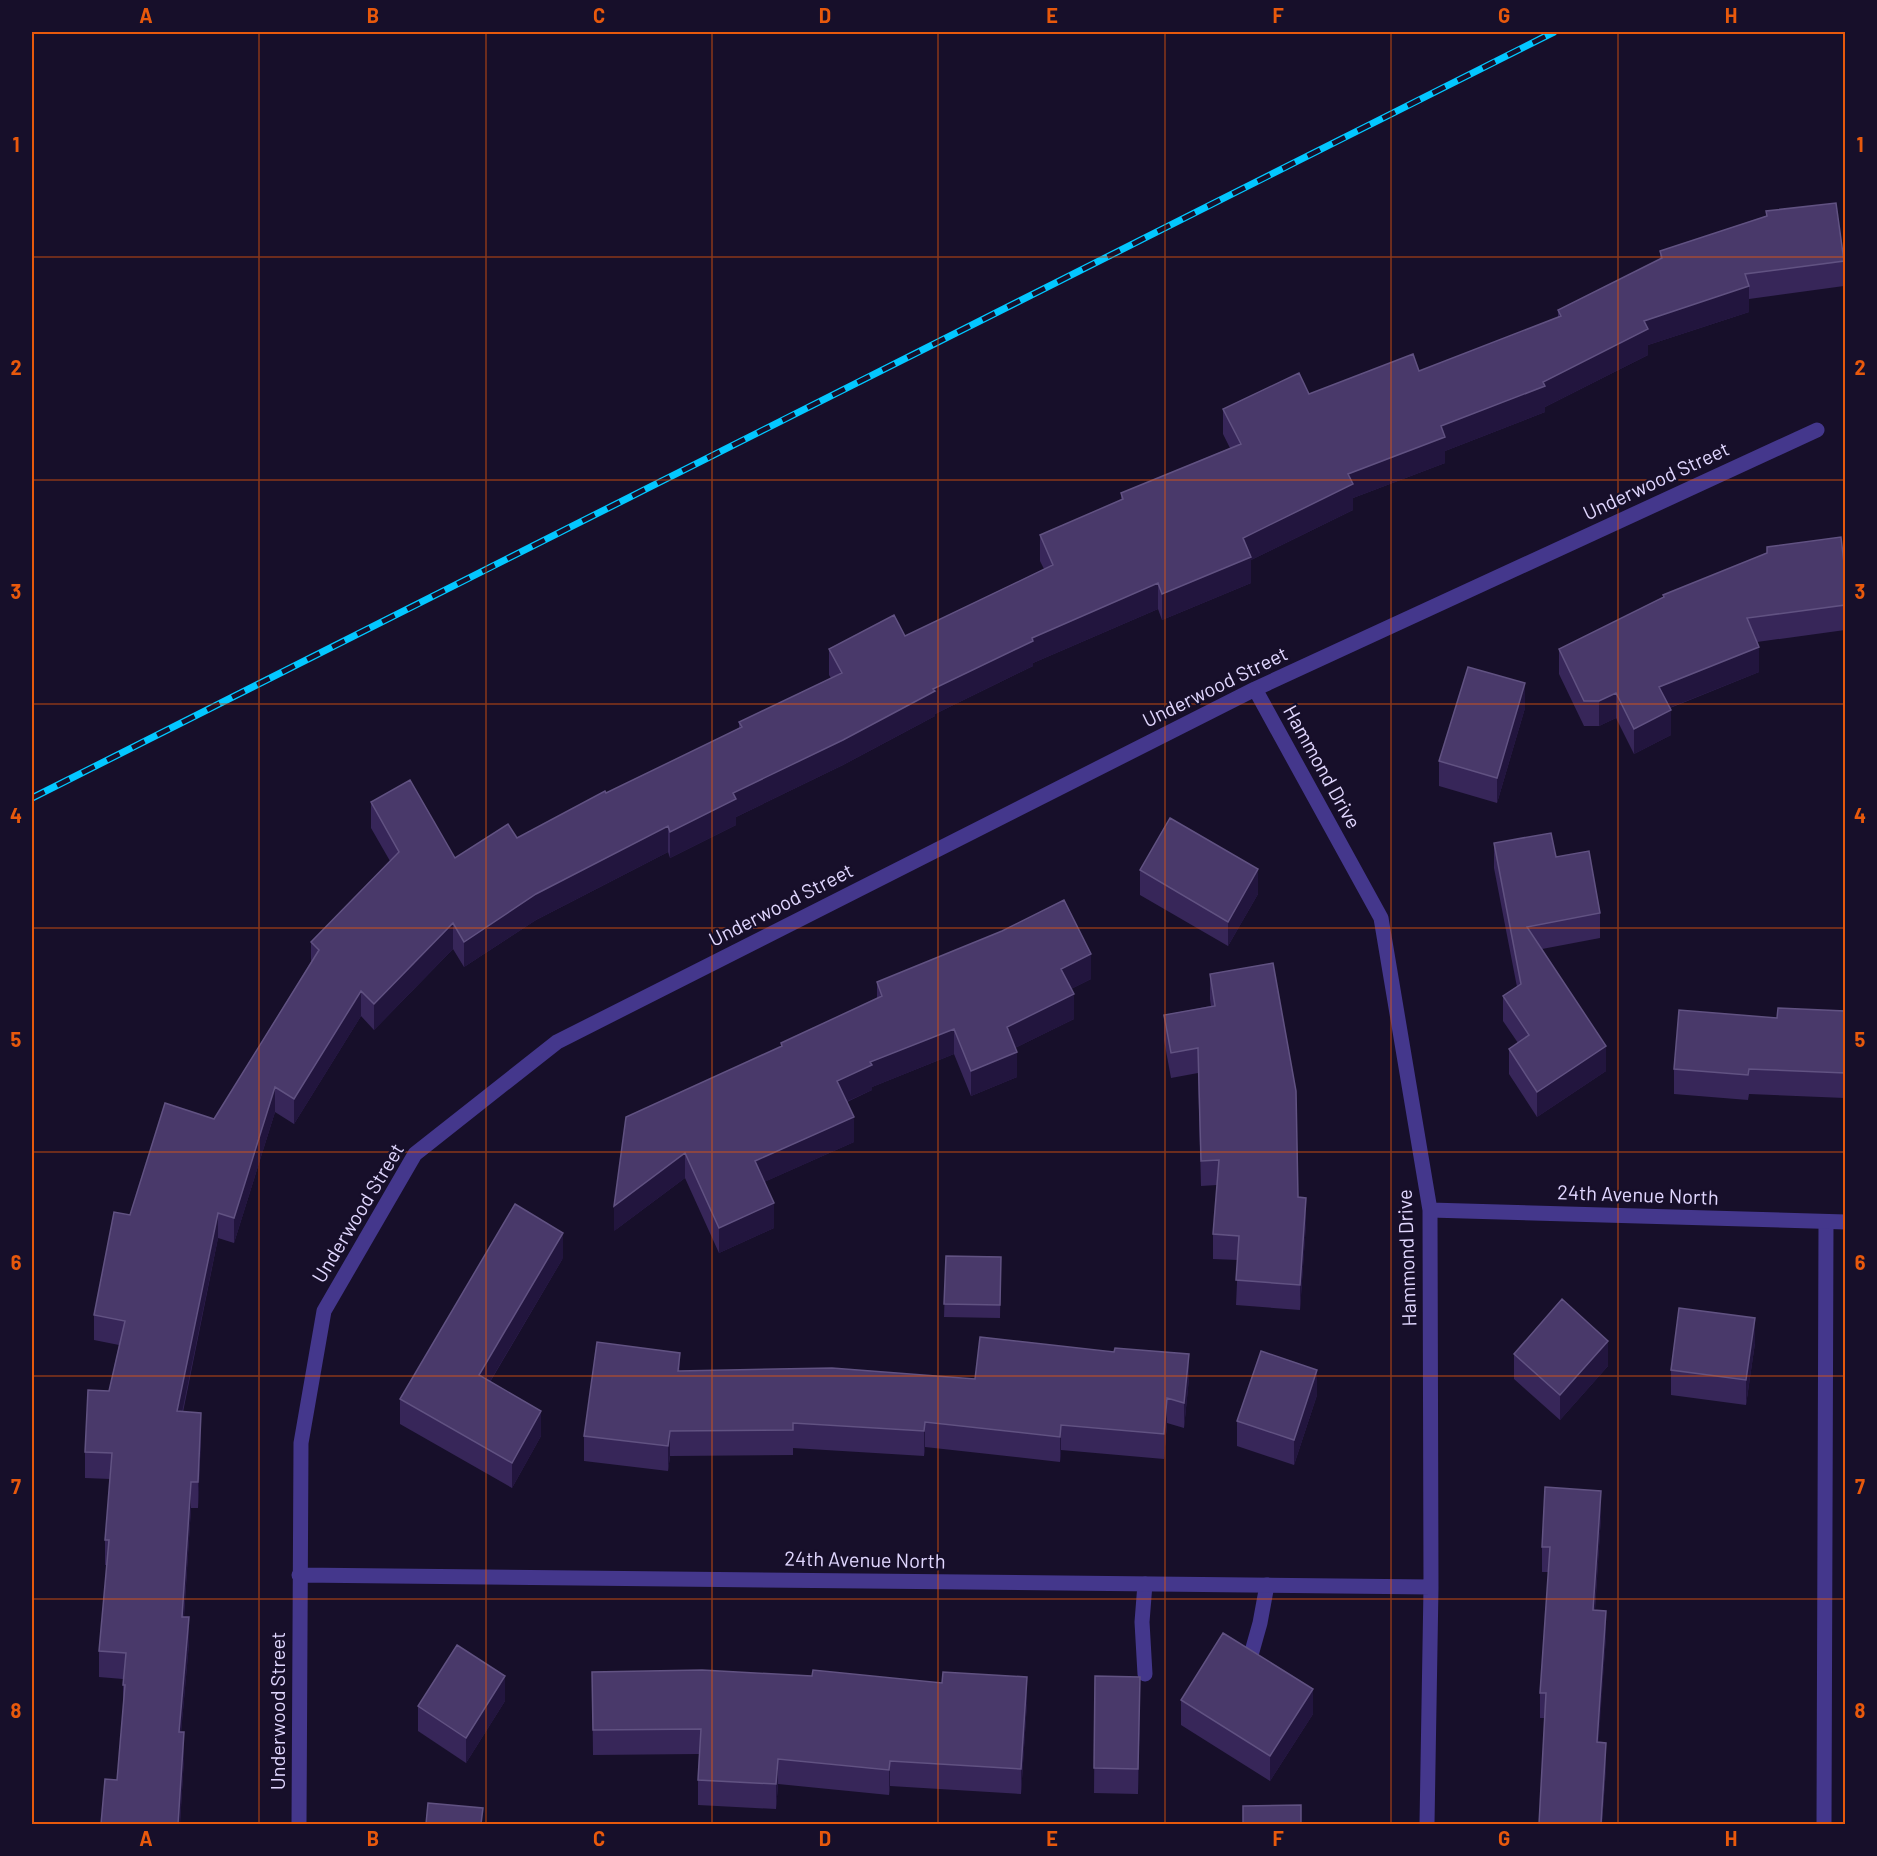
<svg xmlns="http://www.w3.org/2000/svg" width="1877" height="1856" font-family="Barlow,sans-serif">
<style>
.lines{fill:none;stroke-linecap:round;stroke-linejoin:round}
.service{stroke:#44378c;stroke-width:15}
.minor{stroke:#44378c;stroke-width:15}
.rail-casing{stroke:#03c7ff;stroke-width:7}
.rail{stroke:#170f2a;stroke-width:4.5;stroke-dasharray:14;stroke-linecap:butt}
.wall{fill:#372659}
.shaded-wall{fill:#22153e}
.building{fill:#49396a;stroke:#615282;stroke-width:1.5}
.grid{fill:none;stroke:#e8590c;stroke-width:1.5;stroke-opacity:0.55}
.labels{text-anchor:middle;stroke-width:4.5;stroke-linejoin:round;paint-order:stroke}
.street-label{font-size:20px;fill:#e1d7ff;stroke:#170f2a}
.neatline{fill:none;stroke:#e8590c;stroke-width:2}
.grid-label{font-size:20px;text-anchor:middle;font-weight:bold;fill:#e8590c}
</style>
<rect width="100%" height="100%" fill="#170f2a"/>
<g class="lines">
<path class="service" d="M 1251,1655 L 1260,1623 L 1267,1585
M 1145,1674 L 1142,1622 L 1145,1584
M 1824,1824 L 1826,1222"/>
<path class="minor" d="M 1255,689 L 1381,918 L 1430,1210 L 1431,1587 L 1427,1824
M 1430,1210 L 1846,1222
M 299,1575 L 1431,1587
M 299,1824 L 301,1443 L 324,1311 L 415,1154 L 557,1042 L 1255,689 L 1817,430"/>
<defs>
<path id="rail" d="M 32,798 L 1554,32"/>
</defs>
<use href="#rail" class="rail-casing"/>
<use href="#rail" class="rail"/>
</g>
<path class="wall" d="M 1766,211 L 1844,261 L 1844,286 L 1749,299 L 1749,312 L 1648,345 L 1648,355 L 1545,407 L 1545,412 L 1445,451 L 1445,463 L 1353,498 L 1353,510 L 1251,560 L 1251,583 L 1162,620 L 1158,609 L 1033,663 L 1033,666 L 935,714 L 935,716 L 843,765 L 736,817 L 736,825 L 670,858 L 668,852 L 536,920 L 464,967 L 453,949 L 374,1030 L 361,1016 L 294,1124 L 275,1112 L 234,1243 L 218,1238 L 183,1412 L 201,1438 L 198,1508 L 191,1508 L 184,1617 L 189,1643 L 181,1732 L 184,1758 L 180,1824 L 101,1824 L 117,1780 L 123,1711 L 123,1679 L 99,1677 L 99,1651 L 107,1565 L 105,1565 L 105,1540 L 110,1479 L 85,1478 L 85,1452 L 109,1391 L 119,1345 L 94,1340 L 94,1315 L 130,1215 L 214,1119 L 311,962 L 311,942 L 390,861 L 371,828 L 371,802 L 455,858 L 517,838 L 739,728 L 739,722 L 831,678 L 829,675 L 829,649 L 905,636 L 1044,569 L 1040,561 L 1040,535 L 1121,500 L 1121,493 L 1230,448 L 1223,434 L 1223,409 L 1309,394 L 1419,371 L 1558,317 L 1558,310 L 1660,259 L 1660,251 L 1766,216 Z
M 1767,547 L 1845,572 L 1845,630 L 1757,642 L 1759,672 L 1670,708 L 1671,735 L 1634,754 L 1616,718 L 1599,726 L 1584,726 L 1559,674 L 1559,649 L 1663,598 L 1663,595 L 1767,554 Z
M 1525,708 L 1497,803 L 1439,786 L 1439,761 Z
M 1494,843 L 1556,857 L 1600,913 L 1600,938 L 1542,949 L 1606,1071 L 1537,1117 L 1509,1074 L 1509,1049 L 1518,1043 L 1503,1021 L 1503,996 L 1517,987 L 1494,868 Z
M 1140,870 L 1258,894 L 1228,946 L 1140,895 Z
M 1210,974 L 1298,1197 L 1306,1223 L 1300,1310 L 1236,1305 L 1238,1260 L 1213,1259 L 1213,1234 L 1217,1185 L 1201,1186 L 1198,1073 L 1171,1078 L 1164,1040 L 1164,1015 L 1211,1006 L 1210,999 Z
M 1091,979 L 1071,989 L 1074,1019 L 1015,1048 L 1017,1077 L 971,1096 L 954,1054 L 872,1087 L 872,1090 L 847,1102 L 854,1142 L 764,1182 L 774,1228 L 719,1253 L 685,1178 L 614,1231 L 781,1046 L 781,1043 L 877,999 L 877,982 Z
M 1845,1011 L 1845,1098 L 1749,1094 L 1748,1100 L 1674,1094 L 1674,1069 L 1777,1018 Z
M 946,1256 L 1001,1257 L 1000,1318 L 944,1317 Z
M 563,1258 L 490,1382 L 541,1436 L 512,1488 L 400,1424 L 400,1399 Z
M 1755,1343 L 1746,1405 L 1671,1395 L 1671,1370 Z
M 1514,1354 L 1608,1366 L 1560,1420 L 1514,1379 Z
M 680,1371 L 975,1379 L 1189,1378 L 1184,1428 L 1167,1423 L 1164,1459 L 1061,1450 L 1060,1462 L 925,1447 L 924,1456 L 793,1448 L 793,1455 L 670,1456 L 668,1471 L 584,1461 L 584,1436 Z
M 1317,1395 L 1294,1465 L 1237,1446 L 1237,1421 Z
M 1601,1516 L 1595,1610 L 1606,1636 L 1598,1742 L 1606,1768 L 1602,1824 L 1539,1824 L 1545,1718 L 1540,1718 L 1540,1693 L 1549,1572 L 1542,1572 L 1542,1547 Z
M 592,1672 L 1027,1702 L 1021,1794 L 890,1786 L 889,1795 L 778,1784 L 776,1809 L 698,1805 L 698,1780 L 699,1754 L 593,1755 Z
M 1095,1676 L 1140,1702 L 1138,1794 L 1094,1793 Z
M 1181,1700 L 1313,1714 L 1270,1781 L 1181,1725 Z
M 505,1701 L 466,1763 L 418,1731 L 418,1706 Z"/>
<path class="shaded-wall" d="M 1749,286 L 1749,312 L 1648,345 L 1648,355 L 1545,407 L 1545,412 L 1445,451 L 1445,463 L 1353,498 L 1353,510 L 1251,560 L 1251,583 L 1162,620 L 1162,594 L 1243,538 L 1348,474 L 1441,426 L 1543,382 L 1644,321 Z
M 1158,583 L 1158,609 L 1033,663 L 1033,666 L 935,714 L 935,716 L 843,765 L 736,817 L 736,825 L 670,858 L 670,832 L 733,793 L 1032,638 Z
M 1759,647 L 1759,672 L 1659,712 L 1659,687 Z
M 1525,683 L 1525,708 L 1497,803 L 1497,778 Z
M 1616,693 L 1616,718 L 1599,726 L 1599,701 Z
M 1671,710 L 1671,735 L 1634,754 L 1634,729 Z
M 668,826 L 668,852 L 536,920 L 464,967 L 464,942 L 536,894 Z
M 1258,869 L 1258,894 L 1228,946 L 1228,922 Z
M 453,923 L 453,949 L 374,1030 L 374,1004 Z
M 1091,954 L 1091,979 L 1061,994 L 1061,969 Z
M 361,991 L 361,1016 L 294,1124 L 294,1099 Z
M 1074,994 L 1074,1019 L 1007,1052 L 1007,1027 Z
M 954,1029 L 954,1054 L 872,1087 L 872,1090 L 837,1106 L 837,1081 L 870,1062 Z
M 1606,1046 L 1606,1071 L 1537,1117 L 1537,1092 Z
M 1017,1052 L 1017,1077 L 971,1096 L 971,1071 Z
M 275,1087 L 275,1112 L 234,1243 L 234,1218 Z
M 854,1117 L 854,1142 L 755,1186 L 755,1161 Z
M 685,1153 L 685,1178 L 614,1231 L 614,1206 Z
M 1306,1198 L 1306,1223 L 1300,1310 L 1300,1285 Z
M 774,1203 L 774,1228 L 719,1253 L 719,1228 Z
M 218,1213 L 218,1238 L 177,1437 L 177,1411 Z
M 563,1233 L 563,1258 L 479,1400 L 479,1375 Z
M 1755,1318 L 1755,1343 L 1746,1405 L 1746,1380 Z
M 1608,1341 L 1608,1366 L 1560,1420 L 1560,1395 Z
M 680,1353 L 680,1378 L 678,1371 Z
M 1189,1354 L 1189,1378 L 1184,1428 L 1184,1403 Z
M 1317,1370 L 1317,1395 L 1294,1465 L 1294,1440 Z
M 1167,1398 L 1167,1423 L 1164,1459 L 1164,1434 Z
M 541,1411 L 541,1436 L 512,1488 L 512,1463 Z
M 201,1413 L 201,1438 L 198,1508 L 198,1482 Z
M 925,1422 L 925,1447 L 924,1456 L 924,1431 Z
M 1061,1425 L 1061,1450 L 1060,1462 L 1060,1437 Z
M 670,1431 L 670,1456 L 668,1471 L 668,1446 Z
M 191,1482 L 191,1508 L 182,1642 L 182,1617 Z
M 1601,1491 L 1601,1516 L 1593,1635 L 1593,1610 Z
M 1606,1611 L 1606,1636 L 1597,1767 L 1597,1742 Z
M 189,1617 L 189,1643 L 179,1757 L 179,1732 Z
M 505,1676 L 505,1701 L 466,1763 L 466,1738 Z
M 1027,1677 L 1027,1702 L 1021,1794 L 1021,1769 Z
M 1140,1677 L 1140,1702 L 1138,1794 L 1138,1769 Z
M 1313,1689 L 1313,1714 L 1270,1781 L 1270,1756 Z
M 184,1732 L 184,1758 L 180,1824 L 178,1824 Z
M 1606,1743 L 1606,1768 L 1602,1824 L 1601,1824 Z
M 778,1759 L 778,1784 L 776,1809 L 776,1784 Z
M 890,1761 L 890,1786 L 889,1795 L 889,1770 Z"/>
<path class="building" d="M 1836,203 L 1844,261 L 1745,274 L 1749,286 L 1644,321 L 1648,329 L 1543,382 L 1545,386 L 1441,426 L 1445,437 L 1348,474 L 1353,484 L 1243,538 L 1251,557 L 1162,594 L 1158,583 L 1032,638 L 1033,641 L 933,689 L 935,691 L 843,740 L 733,793 L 736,799 L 670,832 L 668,826 L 536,894 L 464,942 L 453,923 L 374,1004 L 361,991 L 294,1099 L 275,1087 L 234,1218 L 218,1213 L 177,1411 L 201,1413 L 198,1482 L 191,1482 L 182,1617 L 189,1617 L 179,1732 L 184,1732 L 178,1824 L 101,1824 L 105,1779 L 117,1780 L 125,1685 L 123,1685 L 126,1653 L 99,1651 L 109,1540 L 105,1540 L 112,1453 L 85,1452 L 88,1390 L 109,1391 L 125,1321 L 94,1315 L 114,1212 L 130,1215 L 165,1103 L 214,1119 L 319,950 L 311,942 L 399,852 L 371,802 L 410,780 L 455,858 L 508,824 L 517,838 L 605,791 L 606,793 L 742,727 L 739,722 L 842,673 L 829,649 L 894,615 L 905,636 L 1053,565 L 1040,535 L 1123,499 L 1121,493 L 1241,444 L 1223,409 L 1299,373 L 1309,394 L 1413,354 L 1419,371 L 1561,316 L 1558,310 L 1662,258 L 1660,251 L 1767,216 L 1766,211 Z
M 1841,537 L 1845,572 L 1845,605 L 1747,618 L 1759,647 L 1659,687 L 1671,710 L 1634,729 L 1616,693 L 1599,701 L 1584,701 L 1559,649 L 1664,597 L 1663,595 L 1767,553 L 1767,547 Z
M 1468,667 L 1525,683 L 1497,778 L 1439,761 Z
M 1170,818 L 1258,869 L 1228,922 L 1140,870 Z
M 1551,833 L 1556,857 L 1589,851 L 1600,913 L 1527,927 L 1606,1046 L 1537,1092 L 1509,1049 L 1529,1035 L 1503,996 L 1521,984 L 1494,843 Z
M 1064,900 L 1091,954 L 1061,969 L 1074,994 L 1007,1027 L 1017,1052 L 971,1071 L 954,1029 L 870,1062 L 872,1065 L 837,1081 L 854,1117 L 755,1161 L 774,1203 L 719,1228 L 685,1153 L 614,1206 L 626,1117 L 782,1046 L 781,1043 L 882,996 L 877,982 L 1002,931 Z
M 1273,963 L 1296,1091 L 1298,1197 L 1306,1198 L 1300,1285 L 1236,1280 L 1239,1236 L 1213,1234 L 1219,1160 L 1201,1161 L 1198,1048 L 1171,1053 L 1164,1015 L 1215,1006 L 1210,974 Z
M 1778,1008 L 1845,1011 L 1845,1073 L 1749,1069 L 1748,1075 L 1674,1069 L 1679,1010 L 1777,1018 Z
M 515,1204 L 563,1233 L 479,1375 L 541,1411 L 512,1463 L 400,1399 Z
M 946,1256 L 1001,1257 L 1000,1305 L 944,1304 Z
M 1562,1299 L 1608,1341 L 1560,1395 L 1514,1354 Z
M 1679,1308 L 1755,1318 L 1746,1380 L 1671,1370 Z
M 980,1337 L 1114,1352 L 1115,1348 L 1189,1354 L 1184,1403 L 1167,1398 L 1164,1434 L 1061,1425 L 1060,1437 L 925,1422 L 924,1431 L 793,1423 L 793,1430 L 670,1431 L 668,1446 L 584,1436 L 597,1342 L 680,1353 L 678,1371 L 832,1368 L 975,1379 Z
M 1261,1351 L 1317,1370 L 1294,1440 L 1237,1421 Z
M 1545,1487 L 1601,1491 L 1593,1610 L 1606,1611 L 1597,1742 L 1606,1743 L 1601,1824 L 1539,1824 L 1546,1693 L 1540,1693 L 1550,1547 L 1542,1547 Z
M 1223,1633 L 1313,1689 L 1270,1756 L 1181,1700 Z
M 457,1645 L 505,1676 L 466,1738 L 418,1706 Z
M 702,1670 L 812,1676 L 813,1670 L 942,1683 L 943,1672 L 1027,1677 L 1021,1769 L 890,1761 L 889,1770 L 778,1759 L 776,1784 L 698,1780 L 701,1729 L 593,1730 L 592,1672 Z
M 1095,1676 L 1140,1677 L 1138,1769 L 1094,1768 Z
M 428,1803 L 483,1808 L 481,1824 L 426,1824 Z
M 1301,1805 L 1301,1824 L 1243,1824 L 1243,1806 Z"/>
<path class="grid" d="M 259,32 L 259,1824M 486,32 L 486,1824M 712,32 L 712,1824M 938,32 L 938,1824M 1165,32 L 1165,1824M 1391,32 L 1391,1824M 1618,32 L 1618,1824M 32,257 L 1846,257M 32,480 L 1846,480M 32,704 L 1846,704M 32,928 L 1846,928M 32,1152 L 1846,1152M 32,1376 L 1846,1376M 32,1599 L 1846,1599"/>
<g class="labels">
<g class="street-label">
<text transform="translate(1656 481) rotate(-25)" y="7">Underwood Street</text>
<text transform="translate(1215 687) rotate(-26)" y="7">Underwood Street</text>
<text transform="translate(1322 767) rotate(61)" y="7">Hammond Drive</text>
<text transform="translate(781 905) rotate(-27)" y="7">Underwood Street</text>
<text transform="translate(1638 1195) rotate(2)" y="7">24th Avenue North</text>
<text transform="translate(358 1213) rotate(-59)" y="7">Underwood Street</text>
<text transform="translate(1407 1258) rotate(-92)" y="7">Hammond Drive</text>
<text transform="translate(865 1560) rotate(1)" y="7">24th Avenue North</text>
<text transform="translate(278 1711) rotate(-90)" y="7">Underwood Street</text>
</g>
</g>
<rect width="1877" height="1856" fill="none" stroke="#170f2a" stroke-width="66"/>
<rect x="33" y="33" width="1811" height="1790" class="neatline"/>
<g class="grid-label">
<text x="146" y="23">A</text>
<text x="373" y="23">B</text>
<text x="599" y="23">C</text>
<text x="825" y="23">D</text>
<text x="1052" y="23">E</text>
<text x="1278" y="23">F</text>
<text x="1504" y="23">G</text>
<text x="1731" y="23">H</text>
<text x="16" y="152">1</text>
<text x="1860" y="152">1</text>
<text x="16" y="375">2</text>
<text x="1860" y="375">2</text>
<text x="16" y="599">3</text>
<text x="1860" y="599">3</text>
<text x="16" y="823">4</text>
<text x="1860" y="823">4</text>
<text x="16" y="1047">5</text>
<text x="1860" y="1047">5</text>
<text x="16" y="1270">6</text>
<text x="1860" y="1270">6</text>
<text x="16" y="1494">7</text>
<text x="1860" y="1494">7</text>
<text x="16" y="1718">8</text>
<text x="1860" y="1718">8</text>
<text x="146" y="1846">A</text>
<text x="373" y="1846">B</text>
<text x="599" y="1846">C</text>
<text x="825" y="1846">D</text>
<text x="1052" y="1846">E</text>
<text x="1278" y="1846">F</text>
<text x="1504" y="1846">G</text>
<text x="1731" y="1846">H</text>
</g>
</svg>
